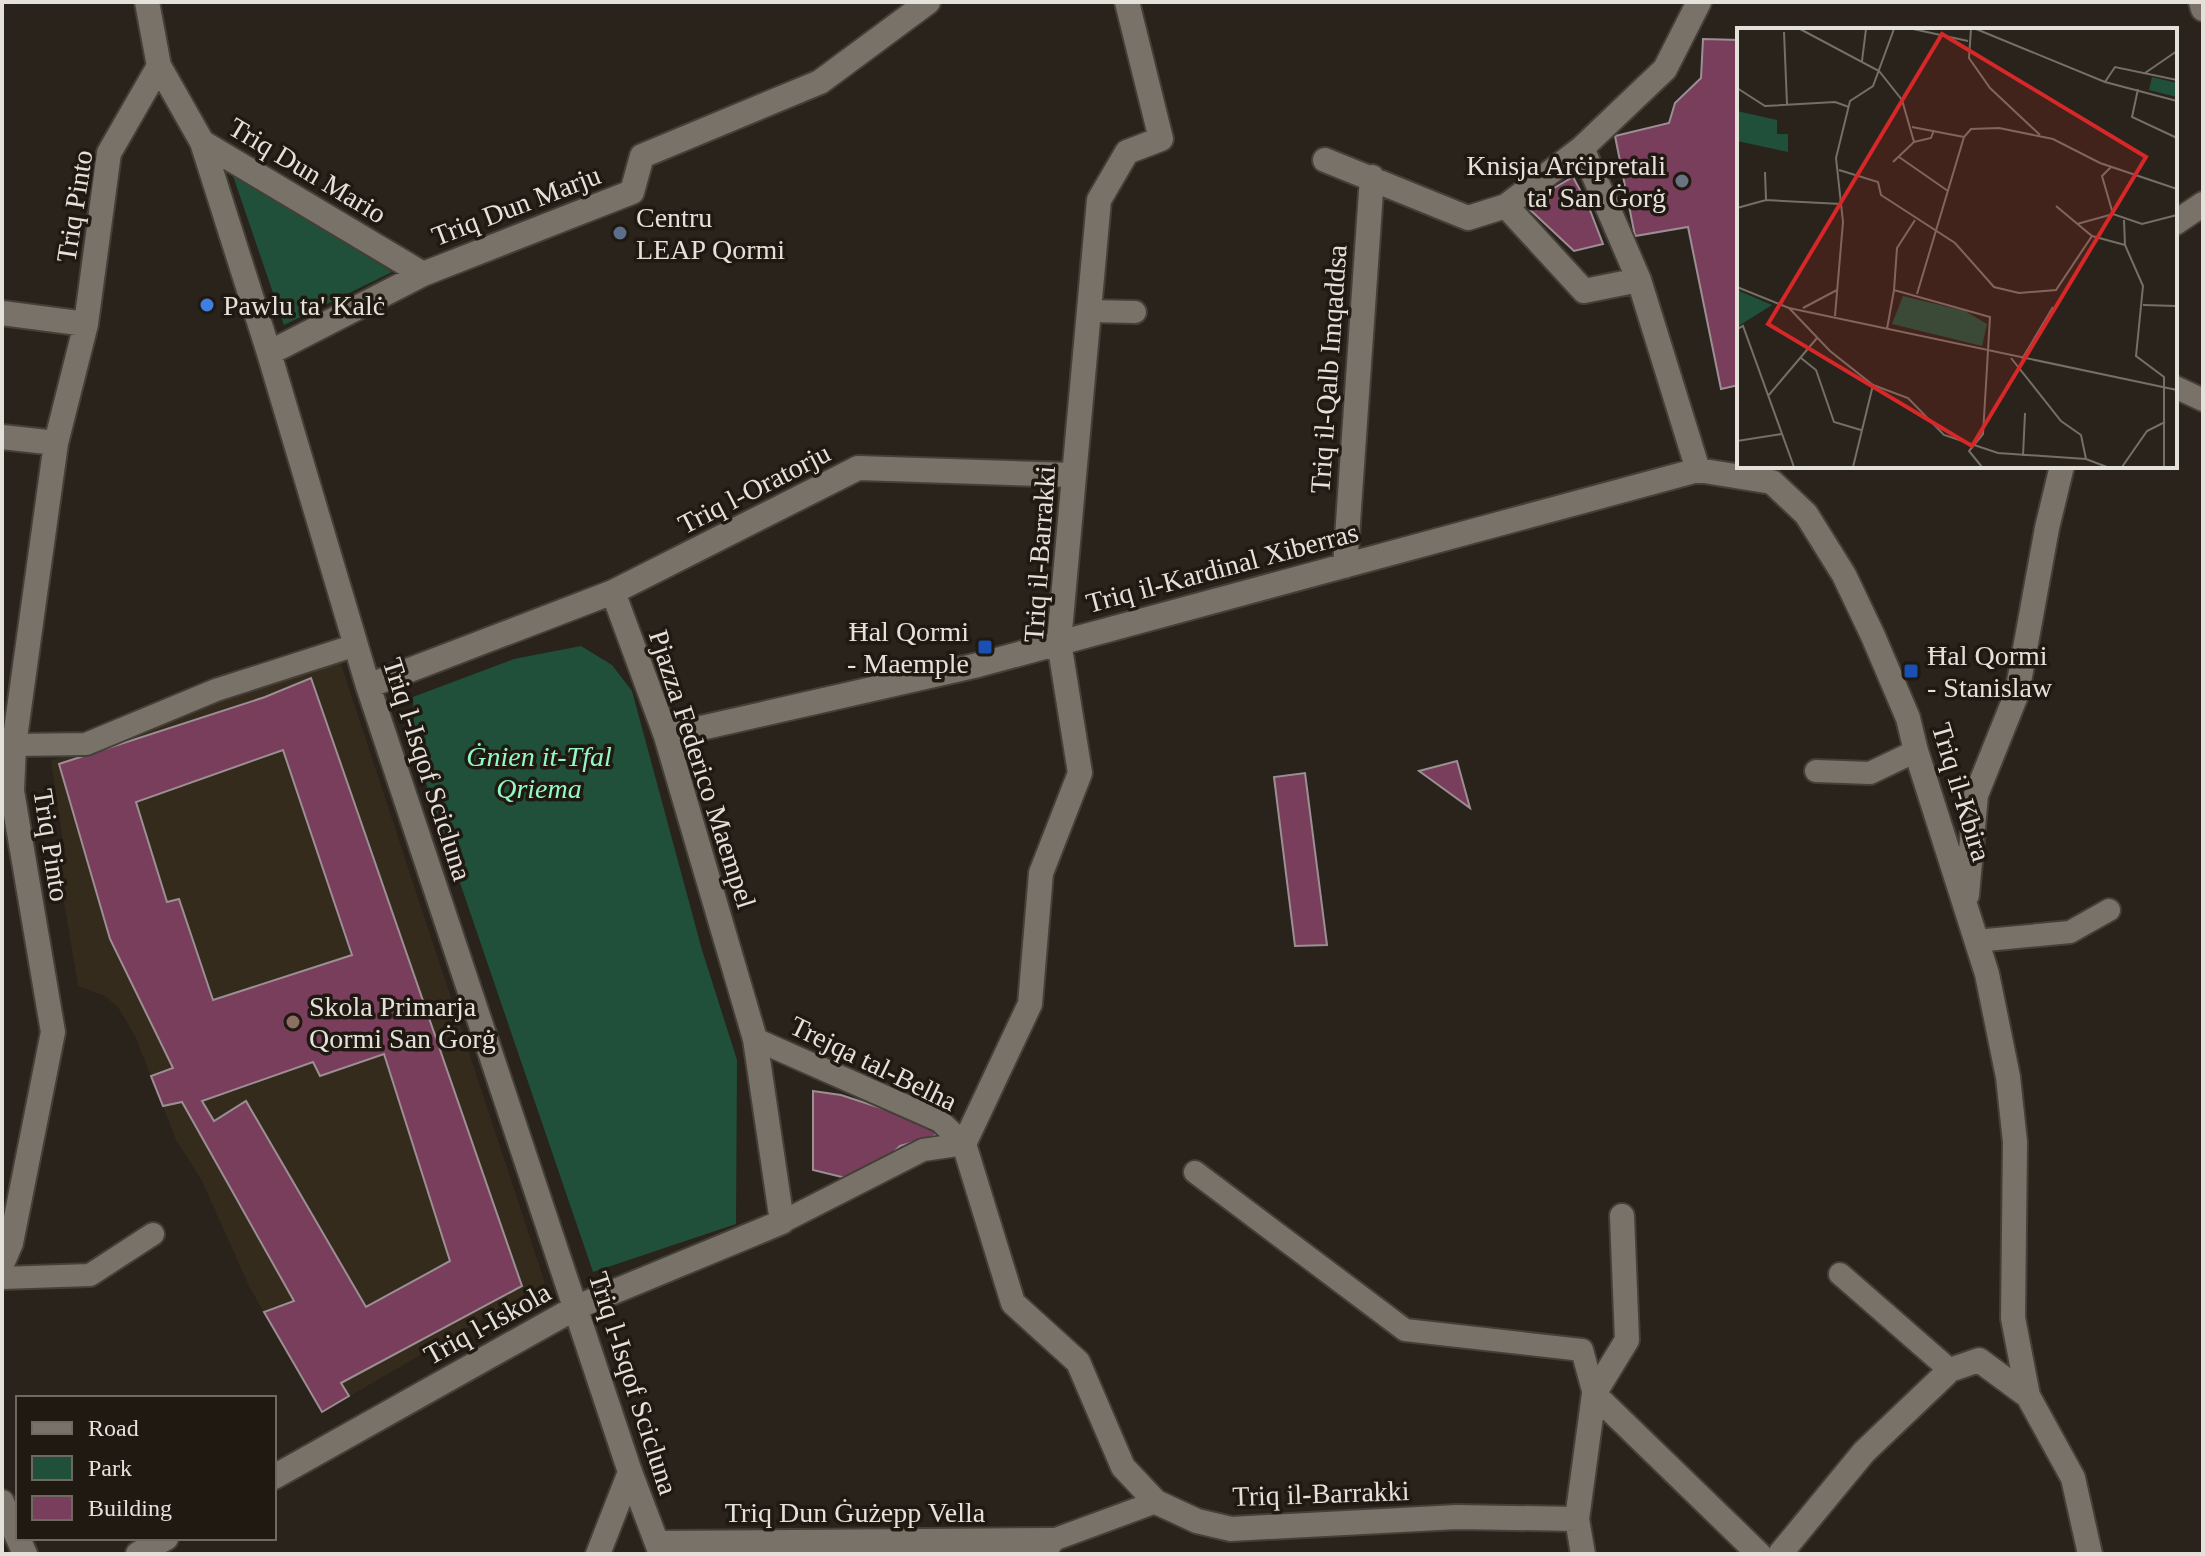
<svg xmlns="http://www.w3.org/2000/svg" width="2205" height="1556" font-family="Georgia,serif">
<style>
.built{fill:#352b1d}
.green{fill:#20503a}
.building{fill:#793e5c;stroke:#9c8f94;stroke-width:2;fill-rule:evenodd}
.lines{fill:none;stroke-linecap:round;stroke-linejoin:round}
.lane-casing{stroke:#443f38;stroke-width:26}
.street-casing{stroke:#443f38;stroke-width:28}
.lane{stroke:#797268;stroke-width:22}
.street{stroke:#797268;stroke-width:24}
.worship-dot{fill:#6b7280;stroke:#1f1911;stroke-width:3}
.service-dot{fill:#5c6f8a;stroke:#1f1911;stroke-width:3}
.shop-dot{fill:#3f7fe0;stroke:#1f1911;stroke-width:3}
.transit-dot{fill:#1a4fb4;stroke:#1f1911;stroke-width:3}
.education-dot{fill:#8d6e63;stroke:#1f1911;stroke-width:3}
.labels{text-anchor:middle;stroke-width:7;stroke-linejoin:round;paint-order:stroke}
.poi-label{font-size:28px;fill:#e4e0da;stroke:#1f1911;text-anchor:start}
.street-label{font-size:28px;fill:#e4e0da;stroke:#1f1911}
.park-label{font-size:28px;font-style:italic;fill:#93fac7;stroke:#1f1911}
.inset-road{fill:none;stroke:#746f67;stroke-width:2}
.view{fill:#d62828;fill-opacity:0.15;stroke:#d62828;stroke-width:4}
.inset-edge{fill:none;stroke:#e4e0da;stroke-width:4}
</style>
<rect width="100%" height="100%" fill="#29231b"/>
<path class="built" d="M 337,652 L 545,1283 L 322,1412 L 250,1288 L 201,1179 L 176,1140 L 135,1036 L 118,1007 L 105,996 L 78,986 L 57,860 L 66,861 L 51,761 L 216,690 Z"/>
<path class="green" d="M 231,170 L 392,272 L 284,325 Z
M 581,646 L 612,665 L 632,691 L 702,950 L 737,1060 L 736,1224 L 593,1272 L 415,751 L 413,697 L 514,659 Z"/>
<path class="building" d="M 1703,39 L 1739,40 L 1739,385 L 1721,389 L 1688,227 L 1635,236 L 1615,136 L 1669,123 L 1675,103 L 1701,78 Z
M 1573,177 L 1588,205 L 1603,244 L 1574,251 L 1525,205 Z
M 311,678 L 522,1286 L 341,1383 L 349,1396 L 322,1412 L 264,1312 L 294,1301 L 182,1102 L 163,1106 L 151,1076 L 173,1068 L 110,939 L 59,764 L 265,697 ZM 283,750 L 352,955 L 213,1000 L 179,899 L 167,902 L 136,802 ZM 384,1054 L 450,1261 L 366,1307 L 246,1101 L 214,1121 L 202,1101 L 313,1062 L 320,1076 Z
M 1457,761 L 1470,808 L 1419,771 Z
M 1305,773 L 1327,945 L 1295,946 L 1274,777 Z
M 813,1091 L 841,1095 L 936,1126 L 935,1136 L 900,1146 L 873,1172 L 850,1179 L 813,1170 Z"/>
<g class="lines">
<defs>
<path id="lane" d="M 1089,311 L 1135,312
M 2175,387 L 2203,400
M 14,745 L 86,744 L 216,690 L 356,645
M 1816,771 L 1870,773 L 1916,751
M 1976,941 L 2070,932 L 2109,910
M 755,1039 L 940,1121 L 964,1144
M 1195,1172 L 1405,1330 L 1582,1350 L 1594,1394
M 782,1222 L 923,1150 L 964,1144
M 1840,1274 L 1950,1370
M 2,1278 L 90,1275 L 153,1234
M 1045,1554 L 1053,1540 L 1156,1502"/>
<path id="street" d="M 147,2 L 159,66 L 202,142 L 269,353 L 368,686 L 630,1472 L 661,1554
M 1127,2 L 1161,139 L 1127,152 L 1099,200 L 1059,642 L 1080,773 L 1041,873 L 1030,1004 L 964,1144 L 1013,1303 L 1078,1362 L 1123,1467 L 1156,1502 L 1197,1521 L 1231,1529 L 1457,1517 L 1577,1519
M 2201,2 L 2203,9
M 202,142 L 423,274
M 1582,148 L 1639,280 L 1698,470
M 1325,160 L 1468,218 L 1506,206 L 1582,148 L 1665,69 L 1699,2
M 1506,206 L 1584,291 L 1639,280
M 2175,223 L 2203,204
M 2,313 L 86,324
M 269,353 L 423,274 L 632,192 L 642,156 L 820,82 L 928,2
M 2,437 L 56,443
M 1345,566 L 1372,177
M 613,592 L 858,468 L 1073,475
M 666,736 L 978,665 L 1698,470 L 1772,482 L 1806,514 L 1844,575 L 1873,636 L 1908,718 L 1916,751 L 1987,974 L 2008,1077 L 2015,1142 L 2013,1318 L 2028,1396 L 2073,1478 L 2090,1554
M 1967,895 L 1976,795 L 2017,693 L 2047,528 L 2062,466
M 2,1264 L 11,1243 L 53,1032 L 12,791 L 14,745 L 56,443 L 86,324 L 109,153 L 159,66
M 1594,1394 L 1759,1554
M 274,1477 L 577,1307 L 782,1222 L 755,1039 L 666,736 L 613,592 L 368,686
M 2,1502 L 25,1554
M 657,1543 L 1053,1540
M 138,1554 L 166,1538
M 598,1554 L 630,1472
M 1583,1554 L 1577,1519 L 1594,1394 L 1627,1340 L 1622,1216
M 1780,1554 L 1864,1452 L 1950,1370 L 1979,1360 L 2028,1396"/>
</defs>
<use href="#lane" class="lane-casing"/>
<use href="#street" class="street-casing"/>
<use href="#lane" class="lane"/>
<use href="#street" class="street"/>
</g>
<circle class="worship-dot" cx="1682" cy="181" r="8"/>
<circle class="service-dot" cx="620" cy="233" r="8"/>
<circle class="shop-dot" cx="207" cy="305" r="8"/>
<g class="transit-dot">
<rect x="977" y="639" width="16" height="16" rx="4"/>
<rect x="1903" y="663" width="16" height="16" rx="4"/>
</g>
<circle class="education-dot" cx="293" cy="1022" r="8"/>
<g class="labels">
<g class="poi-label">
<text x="1666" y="175" text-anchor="end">Knisja Arċipretali<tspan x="1666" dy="32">ta' San Ġorġ</tspan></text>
<text x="636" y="227">Centru<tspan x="636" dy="32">LEAP Qormi</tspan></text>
<text x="223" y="315">Pawlu ta' Kalċ</text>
<text x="969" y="641" text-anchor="end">Ħal Qormi<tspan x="969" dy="32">- Maemple</tspan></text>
<text x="1927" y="665">Ħal Qormi<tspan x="1927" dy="32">- Stanislaw</tspan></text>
<text x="309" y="1016">Skola Primarja<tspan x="309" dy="32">Qormi San Ġorġ</tspan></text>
</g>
<g class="street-label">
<text transform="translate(308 170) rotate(31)" y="10">Triq Dun Mario</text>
<text transform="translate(516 205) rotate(-21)" y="10">Triq Dun Marju</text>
<text transform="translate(74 206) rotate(-81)" y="10">Triq Pinto</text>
<text transform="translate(1328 369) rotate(-86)" y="10">Triq il-Qalb Imqaddsa</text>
<text transform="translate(754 488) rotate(-27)" y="10">Triq l-Oratorju</text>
<text transform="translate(1039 554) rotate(-86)" y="10">Triq il-Barrakki</text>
<text transform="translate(1222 567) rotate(-15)" y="10">Triq il-Kardinal Xiberras</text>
<text transform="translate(428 769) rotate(72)" y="10">Triq l-Isqof Scicluna</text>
<text transform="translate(703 769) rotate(72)" y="10">Pjazza Federico Maempel</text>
<text transform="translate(1962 792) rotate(73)" y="10">Triq il-Kbira</text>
<text transform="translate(52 845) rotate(81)" y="10">Triq Pinto</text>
<text transform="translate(874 1063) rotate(26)" y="10">Trejqa tal-Belha</text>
<text transform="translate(487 1323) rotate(-29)" y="10">Triq l-Iskola</text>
<text transform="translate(634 1383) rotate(72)" y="10">Triq l-Isqof Scicluna</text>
<text transform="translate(1321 1493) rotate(-2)" y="10">Triq il-Barrakki</text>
<text x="855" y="1522">Triq Dun Ġużepp Vella</text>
</g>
<g class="park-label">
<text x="539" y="766">Ġnien it-Tfal<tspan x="539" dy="32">Qriema</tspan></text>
</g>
</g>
<g transform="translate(1737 28)">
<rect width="440" height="440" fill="#29231b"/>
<path d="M 415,49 L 440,55 L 440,69 L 412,62 ZM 0,83 L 40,92 L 40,106 L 51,106 L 51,124 L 0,113 ZM 0,262 L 35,277 L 0,299 ZM 166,268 L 228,283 L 250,296 L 245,318 L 155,296 Z" fill="#20503a"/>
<path class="inset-road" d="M 26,1 L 62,1M 63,1 L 142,43 L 165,72 L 177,114 L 156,134M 176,1 L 231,13M 234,1 L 232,30 L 253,60 L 303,107M 239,1 L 368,54 L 440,73M 47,4 L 50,76M 125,33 L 129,1M 408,45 L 440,23M 368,54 L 378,39 L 440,52M 0,60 L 28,78 L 98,74 L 112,79M 401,61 L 395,89 L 440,110M 175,99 L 227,109M 177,114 L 194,110 L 197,102M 162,129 L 211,163M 374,139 L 365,148 L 376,186M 102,142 L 141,154 L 144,167 L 218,215 L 257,259 L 282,265 L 319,262 L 355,208M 28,144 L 29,172M 319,178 L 355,208 L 388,217M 0,180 L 29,172 L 104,176M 387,192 L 388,217 L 406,258 L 399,328 L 427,349 L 427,439M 340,196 L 376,186 L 405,196 L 440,187M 0,259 L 52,280 L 440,362M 157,262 L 160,220 L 178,192M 180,266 L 227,109 L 234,101 L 262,100 L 316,111 L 363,135 L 440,161M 406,277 L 440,278M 52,280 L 93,323 L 136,357 L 171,370 L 207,407 L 261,425 L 349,431 L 370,439M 66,280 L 100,262M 98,288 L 106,194 L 99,130 L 113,73 L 136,58 L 157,1M 0,301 L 6,298 L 57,439M 150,301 L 157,262 L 253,289 L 246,406 L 232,423 L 245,439M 64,330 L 79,342 L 97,394 L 124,402M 274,330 L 324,393 L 344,407 L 349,431M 285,331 L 316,279M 31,368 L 80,310M 0,413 L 45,406M 286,428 L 288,385M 116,439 L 136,357M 385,439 L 410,403 L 428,394"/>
<path class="view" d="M 205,6 L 409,129 L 235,418 L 31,296 Z"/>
<rect width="440" height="440" class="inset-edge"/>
</g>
<rect width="2205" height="1556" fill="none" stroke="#e4e0da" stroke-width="8"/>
<rect x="16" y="1396" width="260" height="144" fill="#1f1911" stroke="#6e6961" stroke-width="2"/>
<rect x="32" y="1422" width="40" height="12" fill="#797268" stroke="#6e6961" stroke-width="2"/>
<text x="88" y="1436" font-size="24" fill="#e4e0da">Road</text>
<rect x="32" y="1456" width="40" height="24" fill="#20503a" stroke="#6e6961" stroke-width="2"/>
<text x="88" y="1476" font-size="24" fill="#e4e0da">Park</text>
<rect x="32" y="1496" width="40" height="24" fill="#793e5c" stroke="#6e6961" stroke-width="2"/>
<text x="88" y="1516" font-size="24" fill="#e4e0da">Building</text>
</svg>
